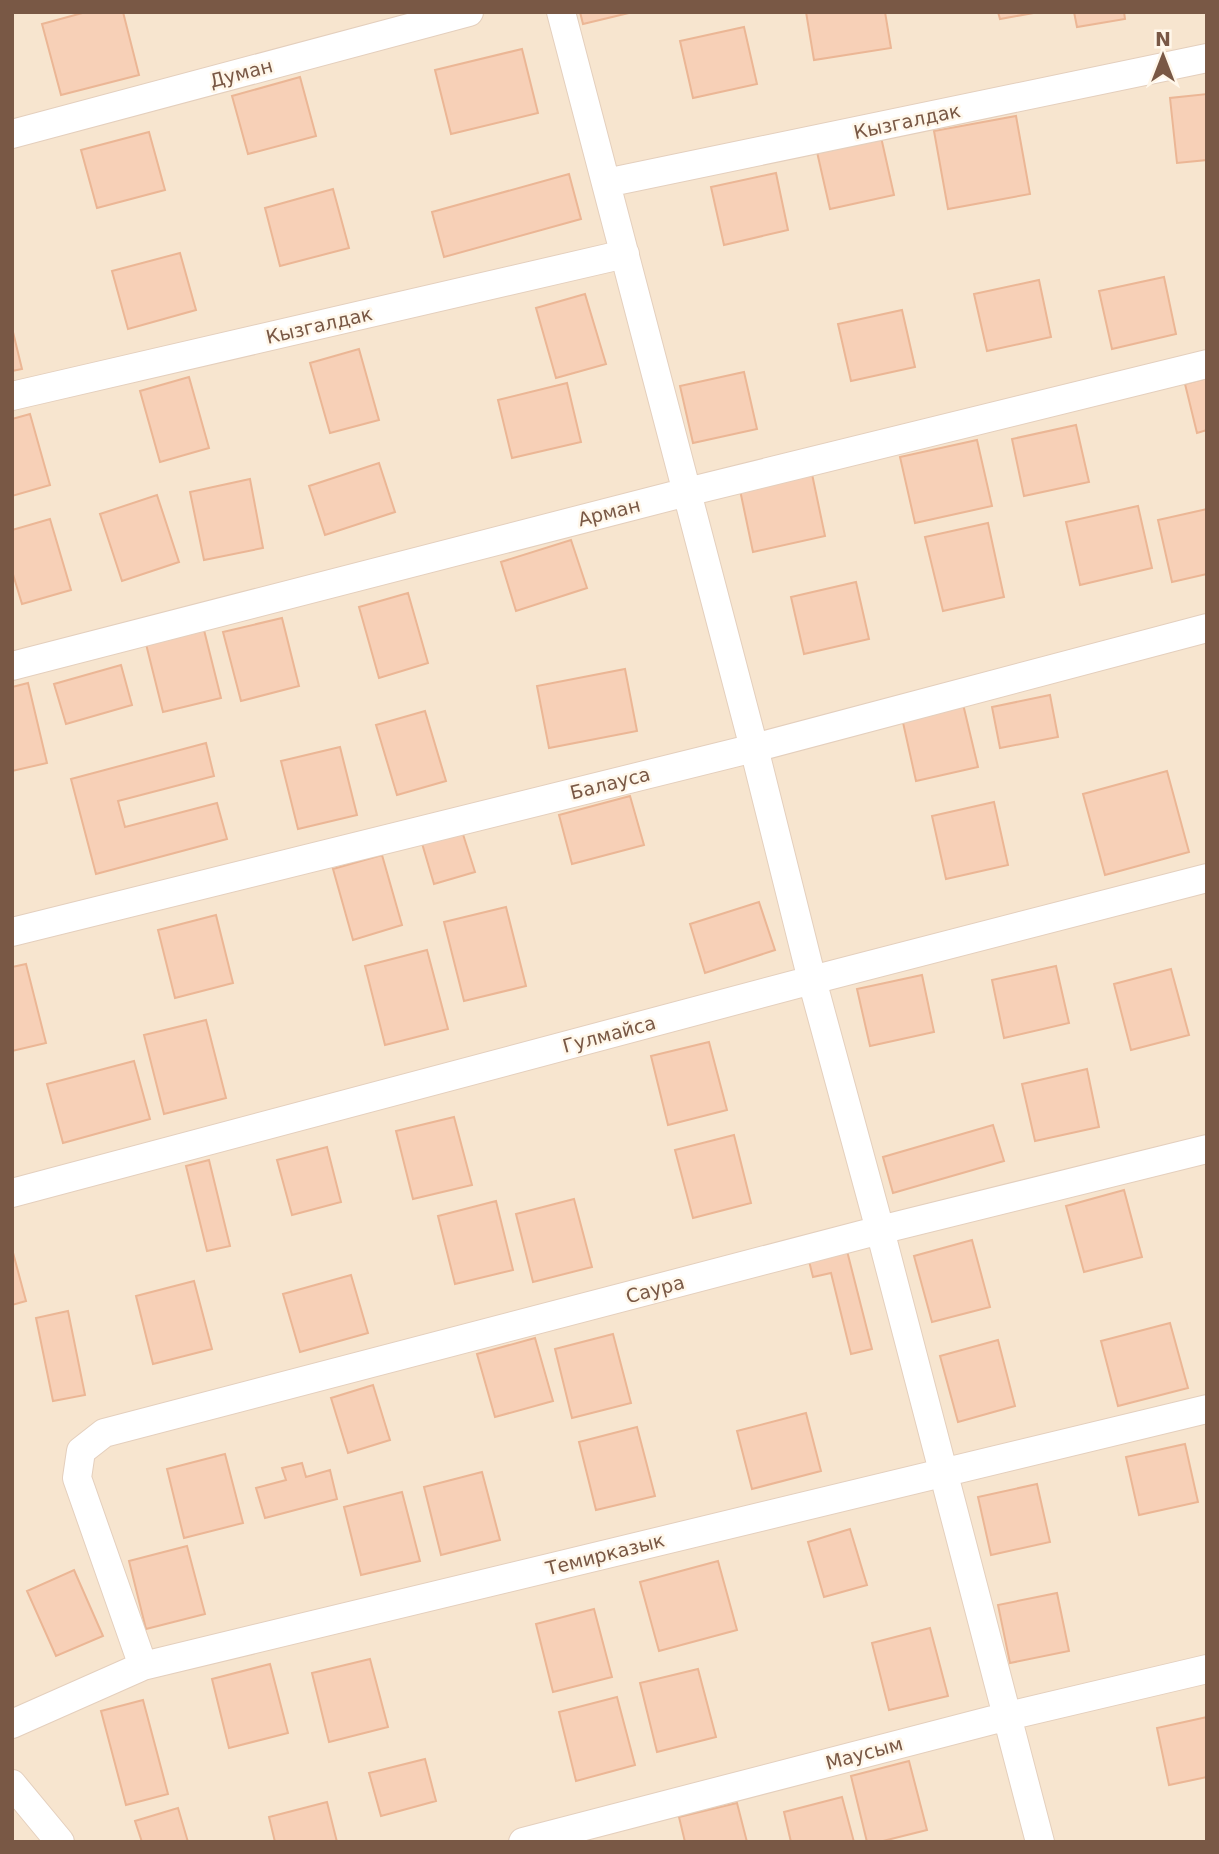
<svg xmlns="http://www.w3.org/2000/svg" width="1219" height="1854" font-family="'DejaVu Sans',sans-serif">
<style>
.residential{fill:#f7e5cf}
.building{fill:#f7d0b7;stroke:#ebb695;stroke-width:2}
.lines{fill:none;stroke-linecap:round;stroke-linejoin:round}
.minor-casing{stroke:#e4cfbd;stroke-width:30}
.minor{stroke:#fff;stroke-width:28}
.labels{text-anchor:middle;stroke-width:5;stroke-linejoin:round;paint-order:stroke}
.street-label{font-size:19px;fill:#795845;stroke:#fff7ea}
</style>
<rect width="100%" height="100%" fill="#fff3e2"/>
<path class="residential" d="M 12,12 L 1207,12 L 1207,1842 L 12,1842 Z"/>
<path class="building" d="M 86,12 L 123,12 L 139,75 L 61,95 L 42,24 Z
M 580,12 L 633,12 L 583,24 Z
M 806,12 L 885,12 L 891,48 L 814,60 Z
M 998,12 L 1039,12 L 1000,19 Z
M 1074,12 L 1124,12 L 1125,19 L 1077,27 Z
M 744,27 L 757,84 L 693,98 L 680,41 Z
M 522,49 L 538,113 L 451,134 L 435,70 Z
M 300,77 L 316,136 L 248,154 L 232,96 Z
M 1207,94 L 1207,160 L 1177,163 L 1170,98 Z
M 1016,116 L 1030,194 L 948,209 L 934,131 Z
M 149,132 L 165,190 L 97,208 L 81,150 Z
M 881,137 L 894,195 L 830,209 L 817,152 Z
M 776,173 L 788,230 L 724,245 L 711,187 Z
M 569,174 L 581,219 L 444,257 L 432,212 Z
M 333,189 L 349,248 L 280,266 L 265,208 Z
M 180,253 L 196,310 L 128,329 L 112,271 Z
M 1164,277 L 1176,334 L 1112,349 L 1099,291 Z
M 1039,280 L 1051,337 L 987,351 L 974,294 Z
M 585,294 L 606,364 L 556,378 L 536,308 Z
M 902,310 L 915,367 L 851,381 L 838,324 Z
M 12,328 L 22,369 L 12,371 Z
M 359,349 L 379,420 L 330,433 L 310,363 Z
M 744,372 L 757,429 L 693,443 L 680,386 Z
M 189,377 L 209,448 L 160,462 L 140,391 Z
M 1207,378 L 1207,430 L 1197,433 L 1185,384 Z
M 567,383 L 581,442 L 512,458 L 498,400 Z
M 30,414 L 50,485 L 12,496 L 12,419 Z
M 1076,425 L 1089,482 L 1024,496 L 1012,439 Z
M 977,440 L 992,506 L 915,523 L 900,457 Z
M 379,463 L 395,512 L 325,535 L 309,486 Z
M 812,474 L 825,536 L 753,552 L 740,490 Z
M 250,479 L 263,548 L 204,560 L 190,492 Z
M 157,495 L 179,562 L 122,581 L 100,514 Z
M 1138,506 L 1152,568 L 1080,585 L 1066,522 Z
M 1207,509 L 1207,574 L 1172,582 L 1158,520 Z
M 50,519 L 71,590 L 22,604 L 12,571 L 12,530 Z
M 988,523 L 1004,597 L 943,611 L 925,537 Z
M 571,540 L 587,588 L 516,611 L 501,562 Z
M 856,582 L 869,639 L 804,654 L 791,597 Z
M 408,593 L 428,663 L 379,678 L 359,607 Z
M 282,618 L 299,686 L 241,701 L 223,632 Z
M 204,630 L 221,698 L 163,712 L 146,644 Z
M 121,665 L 132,705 L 66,724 L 54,684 Z
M 625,669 L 637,731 L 549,748 L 537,686 Z
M 28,683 L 47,763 L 12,771 L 12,687 Z
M 1050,695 L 1058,737 L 1000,748 L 992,707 Z
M 963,704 L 978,767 L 916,781 L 902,718 Z
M 425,711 L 446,781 L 397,795 L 376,725 Z
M 206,743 L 214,776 L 118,801 L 125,827 L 217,803 L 227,839 L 96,874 L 71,779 Z
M 340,747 L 357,815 L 298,829 L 281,761 Z
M 1167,771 L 1189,852 L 1105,875 L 1083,794 Z
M 630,796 L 644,845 L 572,864 L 559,815 Z
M 994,802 L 1008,865 L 946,879 L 932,816 Z
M 461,828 L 475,872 L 434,884 L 421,840 Z
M 382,855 L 402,925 L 353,940 L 333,869 Z
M 759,902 L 775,950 L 705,973 L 690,924 Z
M 506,907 L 526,986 L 464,1001 L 444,922 Z
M 216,915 L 233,983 L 175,998 L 158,930 Z
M 427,950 L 448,1029 L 385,1045 L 365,966 Z
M 26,964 L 46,1043 L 12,1051 L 12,967 Z
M 1056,966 L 1069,1023 L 1004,1038 L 992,980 Z
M 1171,969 L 1189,1035 L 1131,1050 L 1114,984 Z
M 922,975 L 934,1032 L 870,1046 L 857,989 Z
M 206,1020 L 226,1098 L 164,1114 L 144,1035 Z
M 709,1042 L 727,1110 L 668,1125 L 651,1056 Z
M 134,1061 L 150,1119 L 63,1143 L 47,1084 Z
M 1087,1069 L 1099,1127 L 1035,1141 L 1022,1084 Z
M 454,1117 L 472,1185 L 413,1199 L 396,1131 Z
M 993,1125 L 1004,1161 L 893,1193 L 883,1157 Z
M 734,1135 L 751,1203 L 693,1218 L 675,1150 Z
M 327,1147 L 341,1202 L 292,1215 L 277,1160 Z
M 209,1160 L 230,1246 L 207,1251 L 186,1166 Z
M 1124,1190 L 1142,1257 L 1084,1272 L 1066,1206 Z
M 574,1199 L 592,1267 L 533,1282 L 516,1214 Z
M 496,1201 L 513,1270 L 455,1284 L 438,1216 Z
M 972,1240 L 990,1307 L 932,1322 L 914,1256 Z
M 846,1247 L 872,1349 L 851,1354 L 831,1273 L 813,1277 L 808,1257 Z
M 12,1249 L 26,1301 L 12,1305 Z
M 351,1275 L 368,1333 L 300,1352 L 283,1294 Z
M 194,1281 L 212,1349 L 153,1364 L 136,1296 Z
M 68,1311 L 85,1395 L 53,1401 L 36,1318 Z
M 1170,1323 L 1188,1388 L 1118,1406 L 1101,1341 Z
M 613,1334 L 631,1403 L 572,1418 L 555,1349 Z
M 535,1338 L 553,1401 L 495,1417 L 477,1354 Z
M 998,1340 L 1015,1406 L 958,1422 L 940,1356 Z
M 373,1385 L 390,1440 L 348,1453 L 331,1398 Z
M 806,1413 L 821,1471 L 752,1489 L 737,1431 Z
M 637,1427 L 655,1496 L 596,1510 L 579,1442 Z
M 1185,1444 L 1198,1502 L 1139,1515 L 1126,1457 Z
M 225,1454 L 243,1523 L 184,1538 L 167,1469 Z
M 302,1463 L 306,1477 L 330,1470 L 337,1499 L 265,1518 L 256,1488 L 286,1480 L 282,1468 Z
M 482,1472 L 500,1540 L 441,1555 L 424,1487 Z
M 1037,1484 L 1050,1542 L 991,1555 L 978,1497 Z
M 402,1492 L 420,1561 L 361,1575 L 344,1507 Z
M 850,1529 L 867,1585 L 824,1597 L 808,1542 Z
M 187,1546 L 205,1614 L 146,1629 L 129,1561 Z
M 718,1561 L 737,1630 L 659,1651 L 640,1582 Z
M 74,1570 L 103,1636 L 56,1656 L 27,1591 Z
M 1057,1593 L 1069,1651 L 1010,1663 L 998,1605 Z
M 594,1609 L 612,1677 L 553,1692 L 536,1624 Z
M 930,1628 L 948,1696 L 889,1710 L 872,1643 Z
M 370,1659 L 388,1727 L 329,1742 L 312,1673 Z
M 270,1664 L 288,1733 L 229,1748 L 212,1679 Z
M 698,1669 L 716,1737 L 657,1752 L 640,1683 Z
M 617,1697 L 635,1765 L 576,1781 L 559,1712 Z
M 143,1700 L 168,1794 L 126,1805 L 101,1711 Z
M 1207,1717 L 1207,1777 L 1169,1785 L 1157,1728 Z
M 425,1759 L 436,1801 L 381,1816 L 369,1773 Z
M 909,1761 L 927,1830 L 879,1842 L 867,1842 L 851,1776 Z
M 842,1797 L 854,1842 L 791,1842 L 784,1812 Z
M 327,1802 L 337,1842 L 275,1842 L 269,1817 Z
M 737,1803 L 747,1842 L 685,1842 L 679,1817 Z
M 178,1808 L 188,1842 L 142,1842 L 135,1821 Z"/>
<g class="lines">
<defs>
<path id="minor" d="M 561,12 L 754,748 L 812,980 L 880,1230 L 1040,1842
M 12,134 L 469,12
M 606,183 L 1207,58
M 12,396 L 625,254
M 12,666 L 687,492 L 1207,364
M 12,932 L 754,748 L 1207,628
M 12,1193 L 812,980 L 1207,878
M 143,1666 L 77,1478 L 81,1451 L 104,1433 L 880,1230 L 1207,1149
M 12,1724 L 143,1666 L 1207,1409
M 12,1784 L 60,1842
M 523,1842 L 1008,1716 L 1207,1669"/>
</defs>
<use href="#minor" class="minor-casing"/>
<use href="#minor" class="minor"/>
</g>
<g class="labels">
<g class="street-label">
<text transform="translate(241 73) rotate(-15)" y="7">Думан</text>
<text transform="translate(907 121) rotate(-12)" y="7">Кызгалдак</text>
<text transform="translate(319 325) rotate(-13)" y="7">Кызгалдак</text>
<text transform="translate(609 512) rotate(-14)" y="7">Арман</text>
<text transform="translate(610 783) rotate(-14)" y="7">Балауса</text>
<text transform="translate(609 1034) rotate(-15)" y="7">Гулмайса</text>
<text transform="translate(655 1289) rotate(-15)" y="7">Саура</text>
<text transform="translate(605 1554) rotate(-14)" y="7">Темирказык</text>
<text transform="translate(864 1753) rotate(-15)" y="7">Маусым</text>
</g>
</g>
<rect width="1219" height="1854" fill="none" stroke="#795845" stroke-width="28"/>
<g transform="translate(1163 56)" stroke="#fff7ea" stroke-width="5" paint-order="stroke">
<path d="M0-5L12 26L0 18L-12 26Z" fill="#795845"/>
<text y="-10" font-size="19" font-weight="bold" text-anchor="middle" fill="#795845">N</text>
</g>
</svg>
